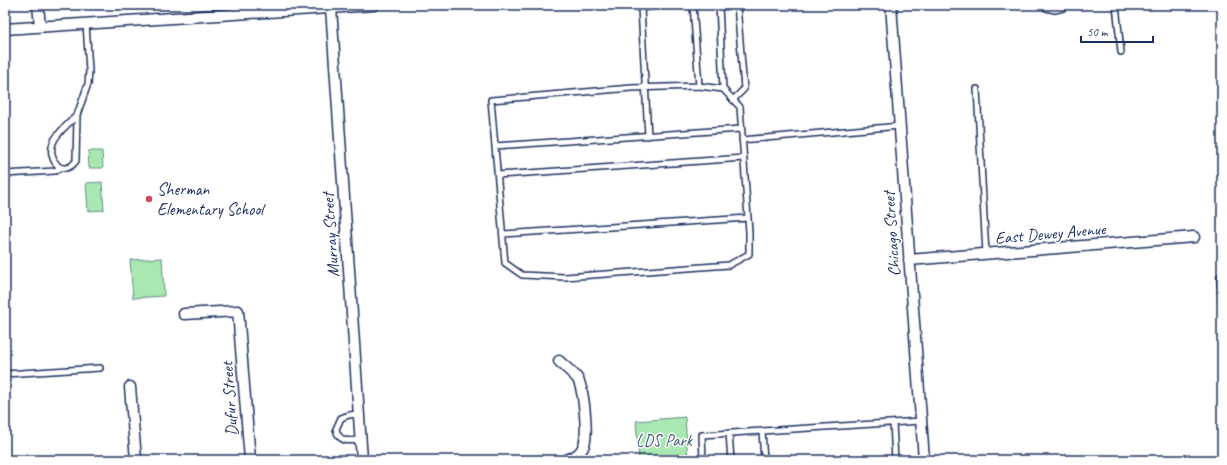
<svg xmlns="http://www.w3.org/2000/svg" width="1227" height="465" font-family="Caveat,sans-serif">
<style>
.green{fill:#a9e8b0;stroke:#628c87}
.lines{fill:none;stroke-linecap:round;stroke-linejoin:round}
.lane-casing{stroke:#1b2f5e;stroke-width:8}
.street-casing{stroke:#1b2f5e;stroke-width:13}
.lane{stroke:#fff;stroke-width:5}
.street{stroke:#fff;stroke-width:10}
.poi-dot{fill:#d1495b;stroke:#fff;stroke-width:1.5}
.labels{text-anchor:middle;stroke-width:3;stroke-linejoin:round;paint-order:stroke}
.poi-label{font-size:17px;fill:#1b2f5e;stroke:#fff;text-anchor:start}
.street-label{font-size:17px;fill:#1b2f5e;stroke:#fff}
.park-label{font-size:17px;fill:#3e5d72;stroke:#fff}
</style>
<rect width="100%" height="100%" fill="#fff"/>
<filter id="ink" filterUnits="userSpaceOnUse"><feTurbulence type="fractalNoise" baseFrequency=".025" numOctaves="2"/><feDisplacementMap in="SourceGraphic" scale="8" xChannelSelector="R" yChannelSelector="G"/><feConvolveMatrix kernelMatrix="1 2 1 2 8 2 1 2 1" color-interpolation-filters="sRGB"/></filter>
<g filter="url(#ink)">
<path class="green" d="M 88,151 L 102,151 L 103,168 L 89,168 Z
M 102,182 L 104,210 L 88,211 L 86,183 Z
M 162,258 L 164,296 L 133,298 L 130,260 Z
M 685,417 L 688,460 L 639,460 L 636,421 Z"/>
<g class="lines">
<defs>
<path id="lane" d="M 693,5 L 699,86
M 719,5 L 723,89
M 1044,5 L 1046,8 L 1055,10 L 1063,8 L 1064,5
M 1116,5 L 1121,52
M 699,86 L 723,89 L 740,107 L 749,232 L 749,254 L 729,265 L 565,277 L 522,275 L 505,263 L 491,100 L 631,88 Z
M 977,89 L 986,254
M 733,100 L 744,89 L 737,5
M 77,115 C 70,123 56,133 53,143 C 47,159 62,179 76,161 L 77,115 L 88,84 L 89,71 L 86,23
M 648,136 L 641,8 L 668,5
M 742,140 L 900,126
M 495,146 L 741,129
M 5,174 L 55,171 L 60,168
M 498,175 L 744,158
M 503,234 L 748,218
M 1220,277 L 1222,307
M 5,374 L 100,368
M 359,414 L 349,415 L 341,418 L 336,429 C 339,443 349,441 361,440
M 893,423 L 895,460
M 729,433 L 731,460
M 703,460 L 702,435 L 762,431
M 764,460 L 762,431 L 921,421"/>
<path id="street" d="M 38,5 L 40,26
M 891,5 L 924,460
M 331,7 L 362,460
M 5,29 L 374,5
M 909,260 L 1194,237
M 184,314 L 238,311 L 250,460
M 559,361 C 564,366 572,372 577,378 C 584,388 588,433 584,445 C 581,454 574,457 566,460
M 130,387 L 136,460"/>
</defs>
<use href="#lane" class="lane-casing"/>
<use href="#street" class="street-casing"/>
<use href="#lane" class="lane"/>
<use href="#street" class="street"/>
</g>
</g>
<circle class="poi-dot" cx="149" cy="199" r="4"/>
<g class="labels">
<g class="poi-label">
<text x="157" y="195">Sherman<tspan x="157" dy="20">Elementary School</tspan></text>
</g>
<g class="street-label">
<text transform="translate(1050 233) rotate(-5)" y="6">East Dewey Avenue</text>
<text transform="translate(891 234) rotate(-94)" y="6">Chicago Street</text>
<text transform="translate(330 235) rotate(-94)" y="6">Murray Street</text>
<text transform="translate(229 399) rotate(-94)" y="6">Dufur Street</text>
</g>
<g class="park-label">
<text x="664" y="446">LDS Park</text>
</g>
</g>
<rect width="1227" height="465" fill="none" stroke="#fff" stroke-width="20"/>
<rect x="10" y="10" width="1207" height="445" fill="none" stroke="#1b2f5e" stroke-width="1.5" filter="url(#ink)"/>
<path d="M1081 36v6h72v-6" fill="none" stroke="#1b2f5e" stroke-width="2"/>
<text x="1087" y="36" font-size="12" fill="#1b2f5e" stroke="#ffffff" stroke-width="3" paint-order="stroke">50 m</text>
</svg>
